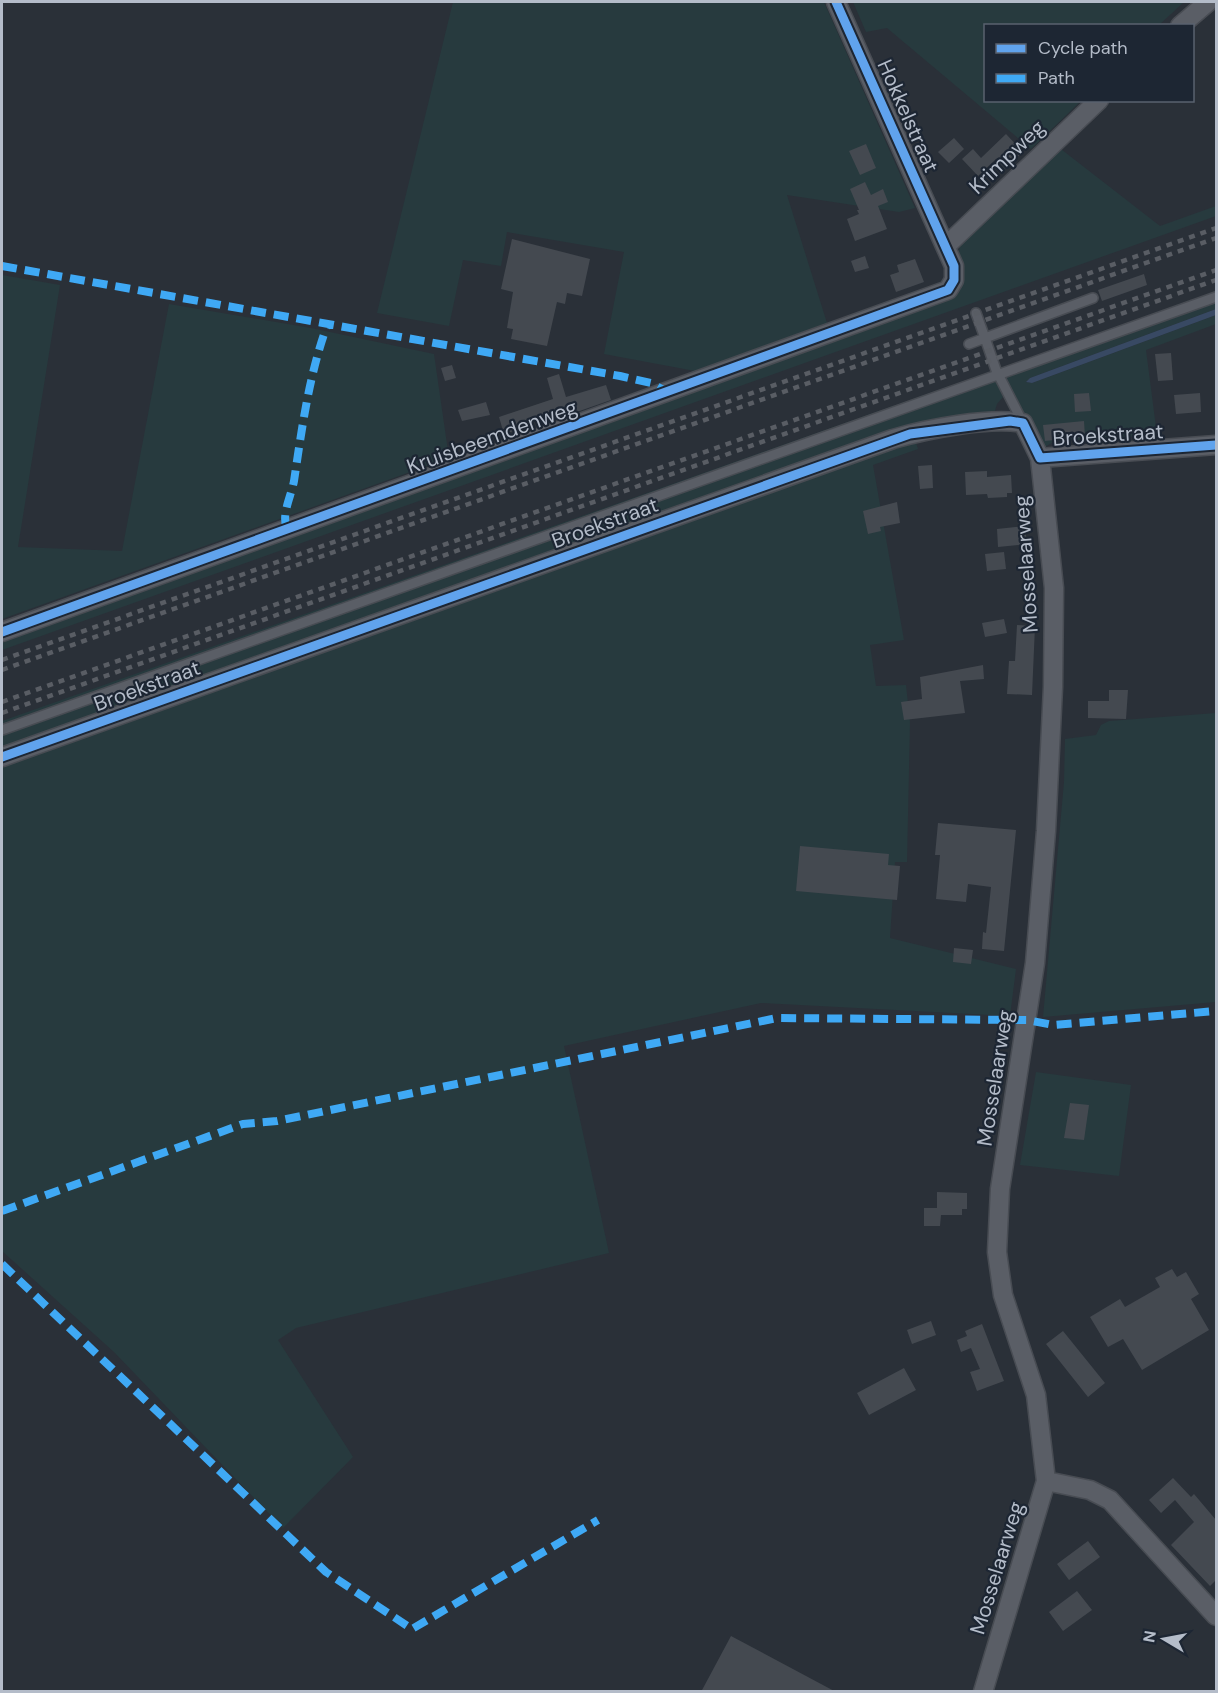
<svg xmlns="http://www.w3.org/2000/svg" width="1218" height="1693" font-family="'DM Sans',sans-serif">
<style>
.green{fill:#273a3e}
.water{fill:#384963}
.building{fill:#444950}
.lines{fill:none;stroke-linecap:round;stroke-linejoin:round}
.service-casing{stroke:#484c53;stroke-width:12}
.minor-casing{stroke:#484c53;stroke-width:21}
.service{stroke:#5a5e66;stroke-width:9}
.minor{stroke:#5a5e66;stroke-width:18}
.rail{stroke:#595d64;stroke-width:4.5;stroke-dasharray:6 6;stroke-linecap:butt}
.quiet{stroke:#3fa9f5;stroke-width:8;stroke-dasharray:15 8;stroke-linecap:butt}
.cycleway-casing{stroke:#1d2633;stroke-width:13}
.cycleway{stroke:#60a3ed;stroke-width:9}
.labels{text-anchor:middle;stroke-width:4.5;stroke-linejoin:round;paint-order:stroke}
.street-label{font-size:21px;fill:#b4bcc9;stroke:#1d2633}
</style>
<rect width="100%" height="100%" fill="#2a3038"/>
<path class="green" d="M 453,2 L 824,2 L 915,208 L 899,212 L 787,195 L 827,323 L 695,371 L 604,354 L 624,252 L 507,232 L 501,266 L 463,260 L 449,326 L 377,313 Z
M 853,2 L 1184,2 L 1159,25 L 986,26 L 986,100 L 1081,101 L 1031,149 L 887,28 L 866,32 Z
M 1057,146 L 1160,226 L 1216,206 L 1216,216 L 2,650 L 2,637 L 944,298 L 961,244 Z
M 2,275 L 60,285 L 18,547 L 122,551 L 169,304 L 311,328 L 434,354 L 449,458 L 2,619 Z
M 1216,291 L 1216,309 L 1030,378 L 1026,382 L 1032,383 L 1216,315 L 1216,324 L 1146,350 L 1157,435 L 1055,441 L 1043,448 L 1038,442 L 1001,368 Z
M 992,371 L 1003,397 L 997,404 L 994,414 L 976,416 L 2,754 L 2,721 Z
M 915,440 L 918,449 L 873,465 L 904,640 L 870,645 L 876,686 L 906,685 L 910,722 L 907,862 L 895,862 L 890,938 L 1016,969 L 1010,1016 L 761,1003 L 564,1046 L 609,1253 L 296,1328 L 278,1340 L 353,1457 L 283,1528 L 114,1352 L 2,1251 L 2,761 Z
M 1216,713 L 1216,1002 L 1043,1017 L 1064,782 L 1065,739 L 1096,735 L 1101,725 L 1109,721 Z
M 1036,1072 L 1131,1085 L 1119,1176 L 1020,1165 Z"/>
<path class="water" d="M 1216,309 L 1216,315 L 1032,383 L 1026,382 L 1030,378 Z"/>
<path class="building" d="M 1006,134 L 1023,152 L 1005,169 L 996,159 L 978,176 L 962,159 L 973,149 L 981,158 Z
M 954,138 L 964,149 L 949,163 L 938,152 Z
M 866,144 L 876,168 L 860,175 L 849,151 Z
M 865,182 L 871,195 L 883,189 L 888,202 L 878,206 L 887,229 L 855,241 L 847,219 L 859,214 L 857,210 L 859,210 L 850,189 Z
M 512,239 L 590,259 L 582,296 L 567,293 L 565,304 L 557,302 L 547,346 L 511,339 L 513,329 L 507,328 L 513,292 L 501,289 Z
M 865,256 L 869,268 L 855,272 L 851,261 Z
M 915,259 L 924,282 L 896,292 L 890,275 L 899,272 L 897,265 Z
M 1144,274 L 1147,285 L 1102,301 L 1098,290 Z
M 1171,353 L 1173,380 L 1158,381 L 1155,354 Z
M 452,365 L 456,378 L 445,381 L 441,368 Z
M 559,374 L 566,397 L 606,385 L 611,400 L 571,414 L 570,411 L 558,415 L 557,410 L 529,419 L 531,426 L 504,434 L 499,417 L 553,399 L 547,378 Z
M 1089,393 L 1091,411 L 1075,412 L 1074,394 Z
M 1200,393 L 1201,412 L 1176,414 L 1174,395 Z
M 486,402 L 490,415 L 462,421 L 458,410 Z
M 1084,421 L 1085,437 L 1045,441 L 1043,425 Z
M 932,465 L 933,488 L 920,489 L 918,466 Z
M 987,471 L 987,477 L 1011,475 L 1012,493 L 1007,493 L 1007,497 L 988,498 L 987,494 L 966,495 L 965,472 Z
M 897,502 L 900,523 L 880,527 L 881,531 L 868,534 L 863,511 Z
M 1025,526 L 1027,544 L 998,547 L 997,529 Z
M 1004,552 L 1006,569 L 987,571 L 985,554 Z
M 1004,619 L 1007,633 L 985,637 L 982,623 Z
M 1017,625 L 1035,626 L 1032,695 L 1007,694 L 1009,661 L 1015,661 Z
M 983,665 L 984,679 L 960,681 L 965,713 L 904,720 L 901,702 L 922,699 L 920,677 Z
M 1109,690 L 1128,690 L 1126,719 L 1088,718 L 1088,701 L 1109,701 Z
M 938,823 L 1016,830 L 1004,951 L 982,949 L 983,932 L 986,933 L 991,887 L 968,884 L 966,902 L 936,899 L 940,855 L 935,855 Z
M 800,846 L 889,854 L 888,865 L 900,866 L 897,900 L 796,891 Z
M 954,948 L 973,950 L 971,964 L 953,962 Z
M 1070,1103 L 1089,1105 L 1084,1140 L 1064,1138 Z
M 937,1192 L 967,1193 L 967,1209 L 962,1209 L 962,1215 L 941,1215 L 940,1226 L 924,1226 L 924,1208 L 937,1208 Z
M 1172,1269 L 1177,1277 L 1186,1272 L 1199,1294 L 1191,1299 L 1209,1330 L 1142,1370 L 1123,1339 L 1108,1347 L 1090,1317 L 1120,1299 L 1125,1307 L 1160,1287 L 1155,1278 Z
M 931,1321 L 936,1335 L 912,1344 L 907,1330 Z
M 982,1324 L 1004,1381 L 977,1391 L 970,1372 L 980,1369 L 971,1348 L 961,1352 L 957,1340 L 967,1336 L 965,1331 Z
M 1063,1331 L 1105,1383 L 1088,1397 L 1046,1344 Z
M 904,1368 L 916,1390 L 869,1415 L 857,1393 Z
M 1173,1478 L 1191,1497 L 1194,1494 L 1216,1520 L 1216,1580 L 1210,1586 L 1171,1545 L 1194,1522 L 1175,1500 L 1161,1513 L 1149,1500 Z
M 1088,1541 L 1100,1557 L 1069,1580 L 1057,1564 Z
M 1077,1591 L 1092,1610 L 1063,1631 L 1049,1612 Z
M 731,1636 L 836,1692 L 701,1692 Z"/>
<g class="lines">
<defs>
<path id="service" d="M 969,344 L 985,338 L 976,313
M 1023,423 L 996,370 L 985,338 L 1093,298
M 2,730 L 1216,297"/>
<path id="minor" d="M 1180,26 L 1208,2
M 946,246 L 1099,100
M 1040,458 L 1216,445
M 2,632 L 948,290 L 954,280 L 954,266 L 836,2
M 2,757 L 893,439 C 927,429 989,417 1023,423 L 1040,458 L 1054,588 L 1053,687 L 1046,831 L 1035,963 L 1000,1189 L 997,1252 L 1003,1295 L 1036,1395 L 1046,1481 L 983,1692
M 1046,1481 L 1090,1490 L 1110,1500 L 1216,1616"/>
</defs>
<use href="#service" class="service-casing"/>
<use href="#minor" class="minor-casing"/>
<use href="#service" class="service"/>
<use href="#minor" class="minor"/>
<path class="rail" d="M 2,660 L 1216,228
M 2,670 L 1216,238
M 2,702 L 1216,270
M 2,713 L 1216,280"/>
<path class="quiet" d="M 2,266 L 620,376 L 651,383 L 669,393
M 287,530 C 281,514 291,497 294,481 C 302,428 309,374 328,323
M 2,1211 L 243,1124 L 277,1121 L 777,1018 L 1027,1020 L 1053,1025 L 1216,1011
M 2,1264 L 326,1572 L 412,1629 L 598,1520"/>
<defs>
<path id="cycleway" d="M 2,632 L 948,290 L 954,280 L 954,266 L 836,2
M 2,757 L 910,434 L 1010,421 L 1023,423 L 1040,458 L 1216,445"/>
</defs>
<use href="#cycleway" class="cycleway-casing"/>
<use href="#cycleway" class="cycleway"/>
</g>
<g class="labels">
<g class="street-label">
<text transform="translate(908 116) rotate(66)" y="7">Hokkelstraat</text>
<text transform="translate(1007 157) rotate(-44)" y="7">Krimpweg</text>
<text transform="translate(1108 435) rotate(-4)" y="7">Broekstraat</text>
<text transform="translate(492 437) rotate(-20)" y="7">Kruisbeemdenweg</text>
<text transform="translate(605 523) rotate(-20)" y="7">Broekstraat</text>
<text transform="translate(1026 564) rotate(-94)" y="7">Mosselaarweg</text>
<text transform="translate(147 686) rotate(-20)" y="7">Broekstraat</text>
<text transform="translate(995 1078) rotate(-81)" y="7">Mosselaarweg</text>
<text transform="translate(997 1568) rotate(-73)" y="7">Mosselaarweg</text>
</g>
</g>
<rect width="1218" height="1693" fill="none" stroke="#b4bcc9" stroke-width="6"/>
<rect x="984" y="24" width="210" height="78" fill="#1d2633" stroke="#59626f" stroke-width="1.5"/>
<rect x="996" y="44" width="30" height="9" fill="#60a3ed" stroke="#59626f" stroke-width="1.5"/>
<text x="1038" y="54" font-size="18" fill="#b4bcc9">Cycle path</text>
<rect x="996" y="74" width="30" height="9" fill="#3fa9f5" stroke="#59626f" stroke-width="1.5"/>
<text x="1038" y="84" font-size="18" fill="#b4bcc9">Path</text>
<g transform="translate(1164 1639) rotate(280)" stroke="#1d2633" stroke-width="4.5" paint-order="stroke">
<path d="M0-4.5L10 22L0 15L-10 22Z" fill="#b4bcc9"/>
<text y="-9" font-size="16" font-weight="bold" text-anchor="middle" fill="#b4bcc9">N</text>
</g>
</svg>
